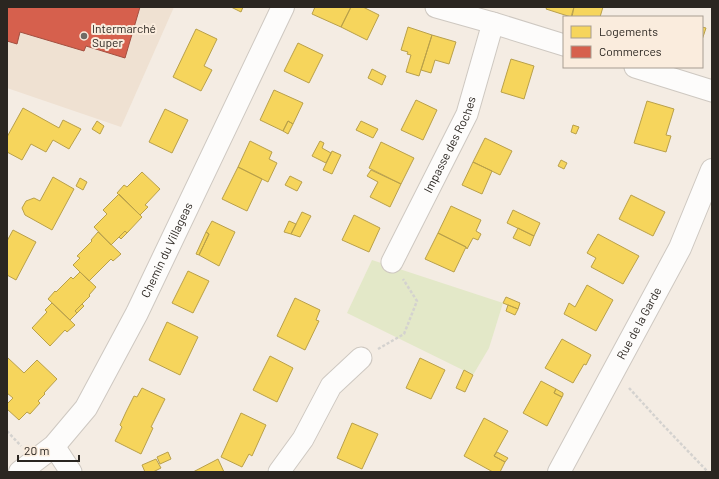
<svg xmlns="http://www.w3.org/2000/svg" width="719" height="479" font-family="Barlow,sans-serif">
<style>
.built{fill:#efe1d2}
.green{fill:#e3e8c8}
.homes{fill:#f6d55c;stroke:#b9a04a}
.shops{fill:#d6604d;stroke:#a34f40}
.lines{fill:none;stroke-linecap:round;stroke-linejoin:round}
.street-casing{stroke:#cec8c1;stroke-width:23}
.secondary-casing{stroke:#cec8c1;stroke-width:24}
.path{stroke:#d4d2cf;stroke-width:2.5;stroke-dasharray:3 2;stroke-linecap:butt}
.street{stroke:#fdfcfb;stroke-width:21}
.secondary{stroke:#fdfcfb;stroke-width:22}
.poi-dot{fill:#716b65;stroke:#faecdd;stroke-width:1.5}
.labels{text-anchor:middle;stroke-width:4;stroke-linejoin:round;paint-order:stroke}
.poi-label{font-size:12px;fill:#2b2621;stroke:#faecdd;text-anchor:start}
.street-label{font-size:12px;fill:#2b2621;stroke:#faecdd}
</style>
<rect width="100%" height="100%" fill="#f4ece3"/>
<path class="built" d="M 7,7 L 174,7 L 121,127 L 7,88 Z"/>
<path class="green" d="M 372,260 L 503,303 L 489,348 L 473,375 L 347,313 Z"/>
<path class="homes" d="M 231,7 L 243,7 L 241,12 Z
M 315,7 L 351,7 L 341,27 L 312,14 Z
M 351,7 L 363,7 L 379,15 L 367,40 L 341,27 Z
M 547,7 L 574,7 L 571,17 L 546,9 Z
M 574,7 L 603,7 L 600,17 L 572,17 Z
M 408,27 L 432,35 L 419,76 L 406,72 L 411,55 L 407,54 L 408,52 L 401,50 Z
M 702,27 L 706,28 L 702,40 Z
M 196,29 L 217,39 L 204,66 L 212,70 L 201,91 L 173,77 Z
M 432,35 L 456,42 L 449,64 L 435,60 L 431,73 L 421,70 Z
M 298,43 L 323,55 L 309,83 L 284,71 Z
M 511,59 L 534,66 L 524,99 L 501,92 Z
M 372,69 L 386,76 L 382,85 L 368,78 Z
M 274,90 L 303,103 L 293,124 L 288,121 L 283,131 L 260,120 Z
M 416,100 L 437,110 L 423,140 L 401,130 Z
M 647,101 L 674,109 L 666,135 L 671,136 L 666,152 L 634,143 Z
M 23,108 L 59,128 L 63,120 L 81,129 L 69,149 L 53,140 L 46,152 L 31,144 L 22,160 L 7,152 L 7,137 Z
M 165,109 L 188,120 L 172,153 L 149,142 Z
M 97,121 L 104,126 L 100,134 L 92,129 Z
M 288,121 L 293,124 L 288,134 L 283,131 Z
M 361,121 L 378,129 L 373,138 L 356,130 Z
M 573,125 L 579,127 L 576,134 L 571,132 Z
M 485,138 L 512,151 L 500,175 L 473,162 Z
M 250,141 L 272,152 L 269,159 L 277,163 L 268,182 L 238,167 Z
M 320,141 L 324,143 L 322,148 L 331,153 L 326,163 L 312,156 Z
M 381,142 L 414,158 L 401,184 L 369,168 Z
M 332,151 L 341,155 L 332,174 L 323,170 Z
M 561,160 L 567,163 L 564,169 L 558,166 Z
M 473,162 L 492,171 L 482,194 L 462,185 Z
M 238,167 L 262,179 L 247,211 L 222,199 Z
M 371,170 L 401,184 L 390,207 L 370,197 L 378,182 L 367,176 Z
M 142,172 L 160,189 L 145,205 L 148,207 L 140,215 L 117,193 L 124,185 L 127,187 Z
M 290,176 L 302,182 L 297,191 L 285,185 Z
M 53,177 L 74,189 L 52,230 L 25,215 L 22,208 L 26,201 L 34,198 L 40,201 Z
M 80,178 L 87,182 L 83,190 L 76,186 Z
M 119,194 L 142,217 L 127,233 L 125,231 L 111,245 L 94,227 L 107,214 L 103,210 Z
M 631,195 L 665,212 L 653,236 L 619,219 Z
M 451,206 L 481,220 L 476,231 L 481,234 L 478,240 L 473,238 L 467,249 L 466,247 L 438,233 Z
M 513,210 L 540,223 L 534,236 L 507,223 Z
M 302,212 L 311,216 L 300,237 L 291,234 Z
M 354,215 L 380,228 L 369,252 L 342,240 Z
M 212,221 L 235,232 L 219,266 L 199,255 L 209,234 L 206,232 Z
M 289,221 L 296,224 L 291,234 L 284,232 Z
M 518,228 L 534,236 L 530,246 L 513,238 Z
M 13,230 L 36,242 L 16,280 L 7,275 L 7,241 Z
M 125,231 L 127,233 L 121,239 L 119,237 Z
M 98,232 L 121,254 L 113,261 L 111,259 L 89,281 L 73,265 L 80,258 L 77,256 L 92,241 L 91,240 Z
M 206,232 L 209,234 L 199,255 L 196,254 Z
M 438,233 L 466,247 L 454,272 L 425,259 Z
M 598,234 L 639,256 L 623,284 L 591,267 L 596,258 L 587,253 Z
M 188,271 L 209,281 L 193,313 L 172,303 Z
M 80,272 L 96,287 L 89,295 L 90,296 L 75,311 L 77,313 L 70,320 L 48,299 L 55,291 L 56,292 L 71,277 L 73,279 Z
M 587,285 L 613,300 L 596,331 L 564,314 L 569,303 L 575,307 Z
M 506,297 L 520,303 L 518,309 L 503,303 Z
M 295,298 L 320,310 L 316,320 L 319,321 L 305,350 L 277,336 Z
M 52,303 L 75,325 L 67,332 L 65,330 L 50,346 L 32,328 L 47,312 L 45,310 Z
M 82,304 L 84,306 L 77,313 L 75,311 Z
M 508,305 L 518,309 L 515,315 L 506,311 Z
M 167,322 L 198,337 L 180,375 L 149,360 Z
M 562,339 L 591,355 L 586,365 L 584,364 L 573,383 L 545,368 Z
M 270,356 L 293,368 L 277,402 L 253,390 Z
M 8,358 L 24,373 L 37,360 L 57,379 L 44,393 L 45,394 L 38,401 L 40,403 L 30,414 L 27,412 L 19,420 L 7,409 L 7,404 L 13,398 L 7,393 L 7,359 Z
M 420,358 L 445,370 L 431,399 L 406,388 Z
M 464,370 L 473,375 L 465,392 L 456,388 Z
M 541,381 L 556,389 L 554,393 L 562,397 L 547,426 L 523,413 Z
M 142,388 L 165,399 L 151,427 L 153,428 L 141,454 L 115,441 L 122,427 L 120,425 L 126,412 L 134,396 L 137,397 Z
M 556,389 L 563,393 L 563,395 L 562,397 L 554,393 Z
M 241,413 L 266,425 L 252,456 L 249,454 L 242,467 L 221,457 Z
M 484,418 L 508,431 L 494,456 L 505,462 L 500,472 L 493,472 L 464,456 Z
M 352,423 L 378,434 L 362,469 L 337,458 Z
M 168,452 L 171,459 L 160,464 L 157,457 Z
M 497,452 L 508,458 L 505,462 L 494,456 Z
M 156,459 L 161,468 L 153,472 L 145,472 L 142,465 Z
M 218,459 L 224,472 L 193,472 Z"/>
<path class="shops" d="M 7,7 L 140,7 L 125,58 L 86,46 L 84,51 L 20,32 L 17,44 L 7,41 Z"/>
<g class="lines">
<defs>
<g id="street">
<path d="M 436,7 L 493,23 L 564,45"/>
<path d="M 635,67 L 712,91"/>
<path id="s1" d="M 392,262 L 467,114 L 493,23"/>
<path d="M 54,446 L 71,472"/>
<path d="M 279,472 L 303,439 L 331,386 L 361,358"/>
</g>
<g id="secondary">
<path id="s2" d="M 20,472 L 54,446 L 86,408 L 137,313 L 283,7"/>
<path id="s3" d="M 559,472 L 680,248 L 712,170"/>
</g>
</defs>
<use href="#street" class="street-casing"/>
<use href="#secondary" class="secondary-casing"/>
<path class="path" d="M 378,349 L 404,334 L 417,301 L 403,279
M 629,388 L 662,424 L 708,472
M 7,431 L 21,446"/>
<use href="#street" class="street"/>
<use href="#secondary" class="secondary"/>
</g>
<circle class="poi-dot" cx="84" cy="36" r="4"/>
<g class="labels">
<g class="poi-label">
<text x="92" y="33">Intermarché<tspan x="92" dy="14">Super</tspan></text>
</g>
<g class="street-label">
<text dy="4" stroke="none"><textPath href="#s1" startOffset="131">Impasse des Roches</textPath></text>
<text dy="4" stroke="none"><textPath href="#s2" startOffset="270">Chemin du Villageas</textPath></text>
<text dy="4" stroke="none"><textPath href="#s3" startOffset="169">Rue de la Garde</textPath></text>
</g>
</g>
<rect width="719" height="479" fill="none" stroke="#2b2621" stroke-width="16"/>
<rect x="563" y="16" width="140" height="52" fill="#faecdd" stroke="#a79d92"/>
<rect x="571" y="26" width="20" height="12" fill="#f6d55c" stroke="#a79d92"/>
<text x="599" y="36" font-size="12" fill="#2b2621">Logements</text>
<rect x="571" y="46" width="20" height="12" fill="#d6604d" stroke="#a79d92"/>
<text x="599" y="56" font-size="12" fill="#2b2621">Commerces</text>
<path d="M18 455v6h61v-6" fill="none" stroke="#2b2621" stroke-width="2"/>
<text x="24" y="455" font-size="12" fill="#2b2621" stroke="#faecdd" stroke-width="3" paint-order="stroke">20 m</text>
</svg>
